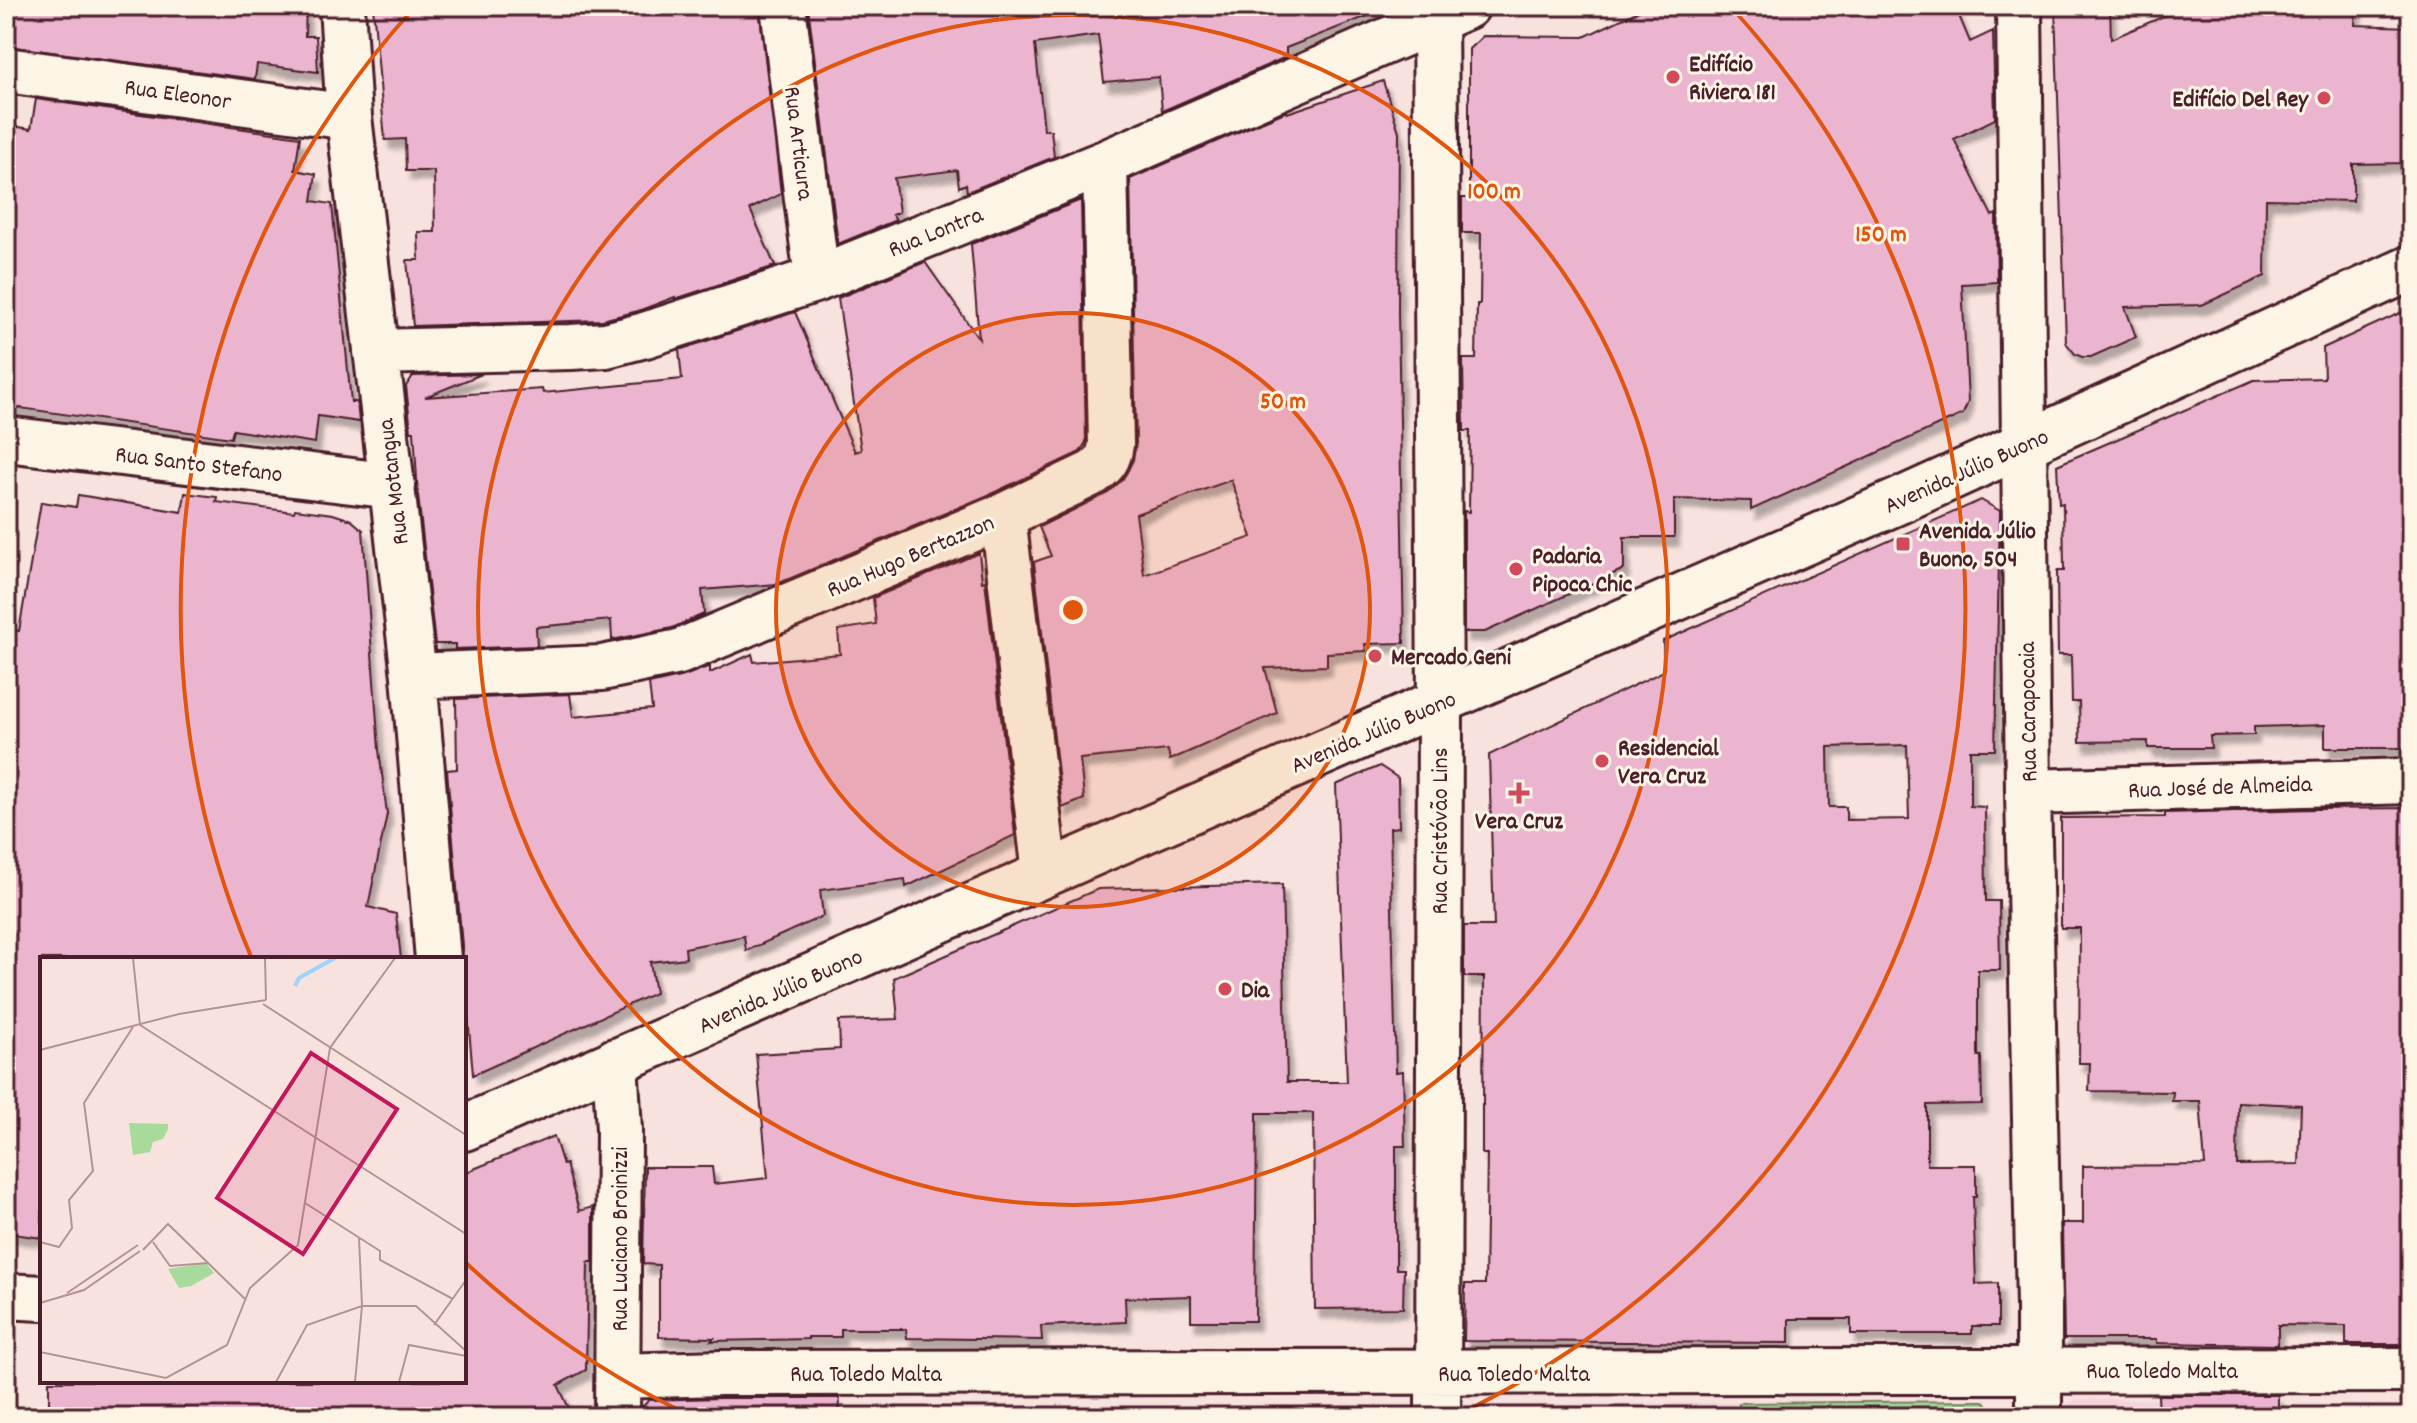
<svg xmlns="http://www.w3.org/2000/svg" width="2417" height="1423" font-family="Dekko,sans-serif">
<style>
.built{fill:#f3d4da}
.green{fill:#a7da9b;stroke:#787c63;stroke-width:2}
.building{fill:#ebb5cf;stroke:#4a1f2b;stroke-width:2;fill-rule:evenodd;filter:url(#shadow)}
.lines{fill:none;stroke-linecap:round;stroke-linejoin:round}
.minor-casing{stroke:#4a1f2b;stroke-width:50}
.major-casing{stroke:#4a1f2b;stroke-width:50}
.minor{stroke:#fcf5e5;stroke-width:44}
.major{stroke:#fcf5e5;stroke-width:44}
.ring{fill:none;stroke:#e0560e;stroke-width:4}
.poi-dot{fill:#d1495b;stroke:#fcf5e5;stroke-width:3}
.labels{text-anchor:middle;stroke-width:6;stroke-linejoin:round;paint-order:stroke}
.poi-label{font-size:24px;font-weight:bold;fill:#4a1f2b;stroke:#fcf5e5;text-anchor:start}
.street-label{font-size:24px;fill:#4a1f2b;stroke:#fcf5e5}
.inset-river{fill:none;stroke:#9ed3fc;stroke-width:4}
.inset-road{fill:none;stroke:#b29496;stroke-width:2}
.view{fill:#c2185b;fill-opacity:0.15;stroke:#c2185b;stroke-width:4}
.inset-edge{fill:none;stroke:#4a1f2b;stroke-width:4}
.centre{fill:#e0560e;stroke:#fcf5e5;stroke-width:4}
.ring-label{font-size:24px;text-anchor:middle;font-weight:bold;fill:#e0560e;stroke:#fcf5e5;stroke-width:6;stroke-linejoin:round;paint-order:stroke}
</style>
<defs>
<filter id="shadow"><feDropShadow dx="5" dy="9" stdDeviation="2" flood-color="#0004"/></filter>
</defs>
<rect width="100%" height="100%" fill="#f7e2de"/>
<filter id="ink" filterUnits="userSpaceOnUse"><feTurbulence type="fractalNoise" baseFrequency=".0125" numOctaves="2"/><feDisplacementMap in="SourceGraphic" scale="16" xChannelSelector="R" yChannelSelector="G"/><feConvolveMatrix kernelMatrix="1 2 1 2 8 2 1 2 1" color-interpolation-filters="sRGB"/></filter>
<g filter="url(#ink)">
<path class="built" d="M 2076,1399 L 2188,1400 L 2188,1417 L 2060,1417 L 2064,1408 Z
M 1739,1403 L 1739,1417 L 1464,1417 L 1464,1405 Z"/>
<path class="green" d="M 1984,1401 L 1998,1417 L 1739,1417 L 1739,1403 Z"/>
<path class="building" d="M 6,6 L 306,6 L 305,36 L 316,36 L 318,72 L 257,64 L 255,79 L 6,46 Z
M 373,6 L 759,6 L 781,194 L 750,209 L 775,266 L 675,299 L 675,297 L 638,311 L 602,320 L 413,326 L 407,260 L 419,260 L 418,232 L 435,232 L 434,171 L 406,171 L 405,139 L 385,140 Z
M 808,6 L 1387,6 L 1388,8 L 1286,48 L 1286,57 L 1162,111 L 1159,77 L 1104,82 L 1098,35 L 1035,44 L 1044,130 L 1051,130 L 1054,157 L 967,192 L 966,184 L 959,187 L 957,170 L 894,178 L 899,212 L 892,215 L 896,220 L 838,244 Z
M 1649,6 L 1955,6 L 1970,42 L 1993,31 L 1995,119 L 1954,139 L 1992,216 L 1996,214 L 1997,282 L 1962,284 L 1968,402 L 1963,414 L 1751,510 L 1751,501 L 1674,499 L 1674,537 L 1624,537 L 1624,569 L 1485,632 L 1464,632 L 1464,511 L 1469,512 L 1470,431 L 1464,431 L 1463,359 L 1476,359 L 1477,304 L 1480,304 L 1481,233 L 1462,233 L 1462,198 L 1469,198 L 1469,49 L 1483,36 L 1584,37 Z
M 2055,6 L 2110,6 L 2111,39 L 2187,6 L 2356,6 L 2355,25 L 2411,27 L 2411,159 L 2408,159 L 2408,163 L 2353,164 L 2353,201 L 2266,199 L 2265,276 L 2202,305 L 2125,307 L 2136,337 L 2091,357 L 2082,357 L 2075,354 L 2066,343 Z
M 1383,81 L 1399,132 L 1398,313 L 1404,643 L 1365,644 L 1366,651 L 1327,653 L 1327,666 L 1265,668 L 1277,713 L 1170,760 L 1168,750 L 1080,759 L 1084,799 L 1062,808 L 1034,562 L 1051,556 L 1039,527 L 1108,493 L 1123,479 L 1133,460 L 1136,443 L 1130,179 L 1287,111 L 1287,113 ZM 1231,480 L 1252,537 L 1144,575 L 1136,514 Z
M 36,99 L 300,137 L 295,170 L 316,174 L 312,201 L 332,204 L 351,402 L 357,402 L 359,422 L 318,416 L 315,443 L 233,430 L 231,438 L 6,406 L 6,125 L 31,129 Z
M 1081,200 L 1086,442 L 1080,452 L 993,493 L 777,584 L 702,590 L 704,614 L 672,628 L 612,640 L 611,620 L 536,627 L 537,646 L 455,649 L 455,644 L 435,644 L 418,495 L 414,431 L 411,431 L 406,386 L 413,376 L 482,374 L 425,397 L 542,389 L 543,393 L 682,379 L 679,350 L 795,312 L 855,452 L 861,450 L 838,298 L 925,262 L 979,339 L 971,244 Z
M 2411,308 L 2411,748 L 2325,748 L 2325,725 L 2254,727 L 2254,735 L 2210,736 L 2211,748 L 2148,748 L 2148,741 L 2080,742 L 2079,702 L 2072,702 L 2071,655 L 2058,655 L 2057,571 L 2064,571 L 2063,503 L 2059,504 L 2057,465 L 2254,380 L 2324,378 L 2323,348 Z
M 185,493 L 217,497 L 216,502 L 294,512 L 295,509 L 333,514 L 351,520 L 363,530 L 379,750 L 387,814 L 368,907 L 396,914 L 401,959 L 42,959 L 42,1238 L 6,1233 L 6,629 L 19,631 L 41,502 L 76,507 L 78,495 L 182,512 Z
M 1981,500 L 2000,511 L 1995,750 L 1970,750 L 1970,806 L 1985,807 L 1986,901 L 1999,901 L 2000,970 L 1978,970 L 1978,1056 L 1981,1056 L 1982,1104 L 1927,1105 L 1927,1165 L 1976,1165 L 1976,1197 L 1973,1197 L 1976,1284 L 1998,1283 L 1998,1326 L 1972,1326 L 1972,1334 L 1851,1334 L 1851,1319 L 1789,1319 L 1789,1343 L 1464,1341 L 1465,1284 L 1485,1284 L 1487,1154 L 1482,1154 L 1482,1105 L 1483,1105 L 1484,977 L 1464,977 L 1464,926 L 1494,926 L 1489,755 L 1664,671 L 1663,641 ZM 1907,745 L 1909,819 L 1846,820 L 1846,807 L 1829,807 L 1828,747 Z
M 979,553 L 982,582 L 985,581 L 1015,835 L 906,887 L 905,879 L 820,890 L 823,916 L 746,951 L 744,936 L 685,948 L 686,958 L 650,962 L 655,993 L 473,1075 L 447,770 L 457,769 L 456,699 L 570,694 L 573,717 L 652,709 L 649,684 L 684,676 L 710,666 L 710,673 L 752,654 L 754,662 L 840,654 L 838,630 L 876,624 L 873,598 Z
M 1380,766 L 1398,778 L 1399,827 L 1390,828 L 1396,1072 L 1403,1071 L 1405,1146 L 1396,1146 L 1396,1269 L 1404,1269 L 1403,1308 L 1315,1309 L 1313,1113 L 1257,1113 L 1255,1321 L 1191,1321 L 1191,1296 L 1125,1298 L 1126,1322 L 1041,1326 L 1042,1340 L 907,1338 L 906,1329 L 841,1329 L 841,1337 L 808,1337 L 808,1339 L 711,1341 L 714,1338 L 659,1337 L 659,1265 L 643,1264 L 645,1167 L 712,1167 L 714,1184 L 768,1178 L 756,1054 L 840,1049 L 839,1021 L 898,1019 L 894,978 L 1098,889 L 1282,884 L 1287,1082 L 1347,1082 L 1336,785 Z
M 2411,808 L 2411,1344 L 2346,1344 L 2346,1326 L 2278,1325 L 2278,1345 L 2157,1343 L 2157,1339 L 2064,1339 L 2062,1223 L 2083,1223 L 2083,1166 L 2205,1165 L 2200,1101 L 2172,1101 L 2173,1092 L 2089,1091 L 2090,1063 L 2079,1063 L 2080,928 L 2061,928 L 2061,818 L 2165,817 L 2165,813 L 2315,809 ZM 2238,1102 L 2301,1105 L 2299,1164 L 2237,1165 Z
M 554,1136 L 563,1165 L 566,1164 L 579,1211 L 593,1207 L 593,1262 L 588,1262 L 586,1370 L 558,1385 L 569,1408 L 548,1417 L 49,1417 L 49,1381 L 464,1381 L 464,1173 Z
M 2158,1395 L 2278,1395 L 2278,1417 L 2159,1417 Z
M 721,1398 L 840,1398 L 839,1417 L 642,1417 L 642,1407 L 649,1400 Z"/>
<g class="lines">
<defs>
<path id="minor" d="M 342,6 L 349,117 L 414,676 L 438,959
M 783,6 L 817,279
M 1435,6 L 1440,703 L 1438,1417
M 2019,6 L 2028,792 L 2039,1306 L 2039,1417
M 6,70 L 349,117
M 376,352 L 571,347 L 606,345 L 645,335 L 817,279 L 1105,163 L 1467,6
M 6,439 L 393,486
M 1003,516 L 1045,874
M 414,676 L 602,668 L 679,652 L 1003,516 L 1093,473 C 1105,464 1109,459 1111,444 L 1105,163
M 2028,792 L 2411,781
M 615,1061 L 619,1130 L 617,1417
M 618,1376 L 721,1373 L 2411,1370"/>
<path id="major" d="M 464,1128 L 1899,501 L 2411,268
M 6,1296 L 42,1298"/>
</defs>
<use href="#minor" class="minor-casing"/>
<use href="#major" class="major-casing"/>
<use href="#minor" class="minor"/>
<use href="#major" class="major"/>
</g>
</g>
<circle cx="1073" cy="610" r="297" fill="#e0560e" fill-opacity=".12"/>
<g class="ring">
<circle cx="1073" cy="610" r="297"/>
<circle cx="1073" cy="610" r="595"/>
<path d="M689 1415A892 892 0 0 1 465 1262M252 959A892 892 0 0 1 415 7M1731 7A892 892 0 0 1 1457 1415"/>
</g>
<g class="poi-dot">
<circle cx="1673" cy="77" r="8"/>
<circle cx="2324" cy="98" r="8"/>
<rect x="1895" y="536" width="16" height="16" rx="4"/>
<circle cx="1516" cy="569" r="8"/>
<circle cx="1375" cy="656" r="8"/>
<circle cx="1602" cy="761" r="8"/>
<path d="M1515 781h8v8h8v8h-8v8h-8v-8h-8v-8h8z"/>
<circle cx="1225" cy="989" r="8"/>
</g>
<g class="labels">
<g class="poi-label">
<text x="1689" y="71">Edifício<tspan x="1689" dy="28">Riviera 181</tspan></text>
<text x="2308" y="106" text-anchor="end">Edifício Del Rey</text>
<text x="1919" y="538">Avenida Júlio<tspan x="1919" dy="28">Buono, 504</tspan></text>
<text x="1532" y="563">Padaria<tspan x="1532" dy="28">Pipoca Chic</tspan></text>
<text x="1391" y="664">Mercado Geni</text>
<text x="1618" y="755">Residencial<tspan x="1618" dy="28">Vera Cruz</tspan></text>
<text x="1519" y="828" text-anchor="middle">Vera Cruz</text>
<text x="1241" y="997">Dia</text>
</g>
<g class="street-label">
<text transform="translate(178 93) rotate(8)" y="8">Rua Eleonor</text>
<text transform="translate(800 143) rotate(83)" y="8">Rua Articura</text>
<text transform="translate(935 231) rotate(-22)" y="8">Rua Lontra</text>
<text transform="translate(199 463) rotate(7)" y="8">Rua Santo Stefano</text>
<text transform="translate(1966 470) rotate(-24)" y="8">Avenida Júlio Buono</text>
<text transform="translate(392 482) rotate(-97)" y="8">Rua Motangua</text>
<text transform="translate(910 555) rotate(-23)" y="8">Rua Hugo Bertazzon</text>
<text transform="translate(2027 712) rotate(-91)" y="8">Rua Carapocaia</text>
<text transform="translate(1373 731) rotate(-23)" y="8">Avenida Júlio Buono</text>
<text transform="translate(2220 786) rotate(-2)" y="8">Rua José de Almeida</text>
<text transform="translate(1439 831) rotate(-90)" y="8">Rua Cristóvão Lins</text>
<text transform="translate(780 990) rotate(-24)" y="8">Avenida Júlio Buono</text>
<text transform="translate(619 1239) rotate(-90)" y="8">Rua Luciano Broinizzi</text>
<text x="2162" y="1378">Rua Toledo Malta</text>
<text x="866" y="1381">Rua Toledo Malta</text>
<text x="1514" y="1381">Rua Toledo Malta</text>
</g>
</g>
<g transform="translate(40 957)">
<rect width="426" height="426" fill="#f7e2de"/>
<path d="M 89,166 L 128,167 L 128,172 L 123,182 L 113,185 L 110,195 L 93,198 ZM 166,306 L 174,316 L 151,329 L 139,331 L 128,312 Z" fill="#a7da9b"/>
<path class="inset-river" d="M 255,29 L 259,21 L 295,1"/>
<path class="inset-road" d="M 93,1 L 100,68M 225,1 L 226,43M 223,47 L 426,178M 100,68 L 426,277M 0,93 L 139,57 L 226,43M 265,246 L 340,294 L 340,303 L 413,342M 0,285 L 19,290 L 32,271 L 29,243 L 53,214 L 44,146 L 93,70M 113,285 L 130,309 L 168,306M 103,293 L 128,267 L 205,342M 27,336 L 98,288M 0,346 L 44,333 L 100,294M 394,368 L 426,323M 0,395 L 126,421 L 187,388 L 210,331 L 258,288 L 290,91 L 355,1M 236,425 L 267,368 L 322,349 L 376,349 L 426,394M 315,425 L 322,349 L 319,281M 359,425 L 369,388 L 426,399"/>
<path class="view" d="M 271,96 L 357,152 L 263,297 L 177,241 Z"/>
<rect width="426" height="426" class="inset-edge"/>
</g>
<circle cx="1073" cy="610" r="12" class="centre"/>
<g class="ring-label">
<text x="1494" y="198">100 m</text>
<text x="1881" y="241">150 m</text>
<text x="1283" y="408">50 m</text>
</g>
<rect width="2417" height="1423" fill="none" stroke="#fcf5e5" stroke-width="32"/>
<rect x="16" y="16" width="2385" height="1391" fill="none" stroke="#4a1f2b" stroke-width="3" filter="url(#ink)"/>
</svg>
